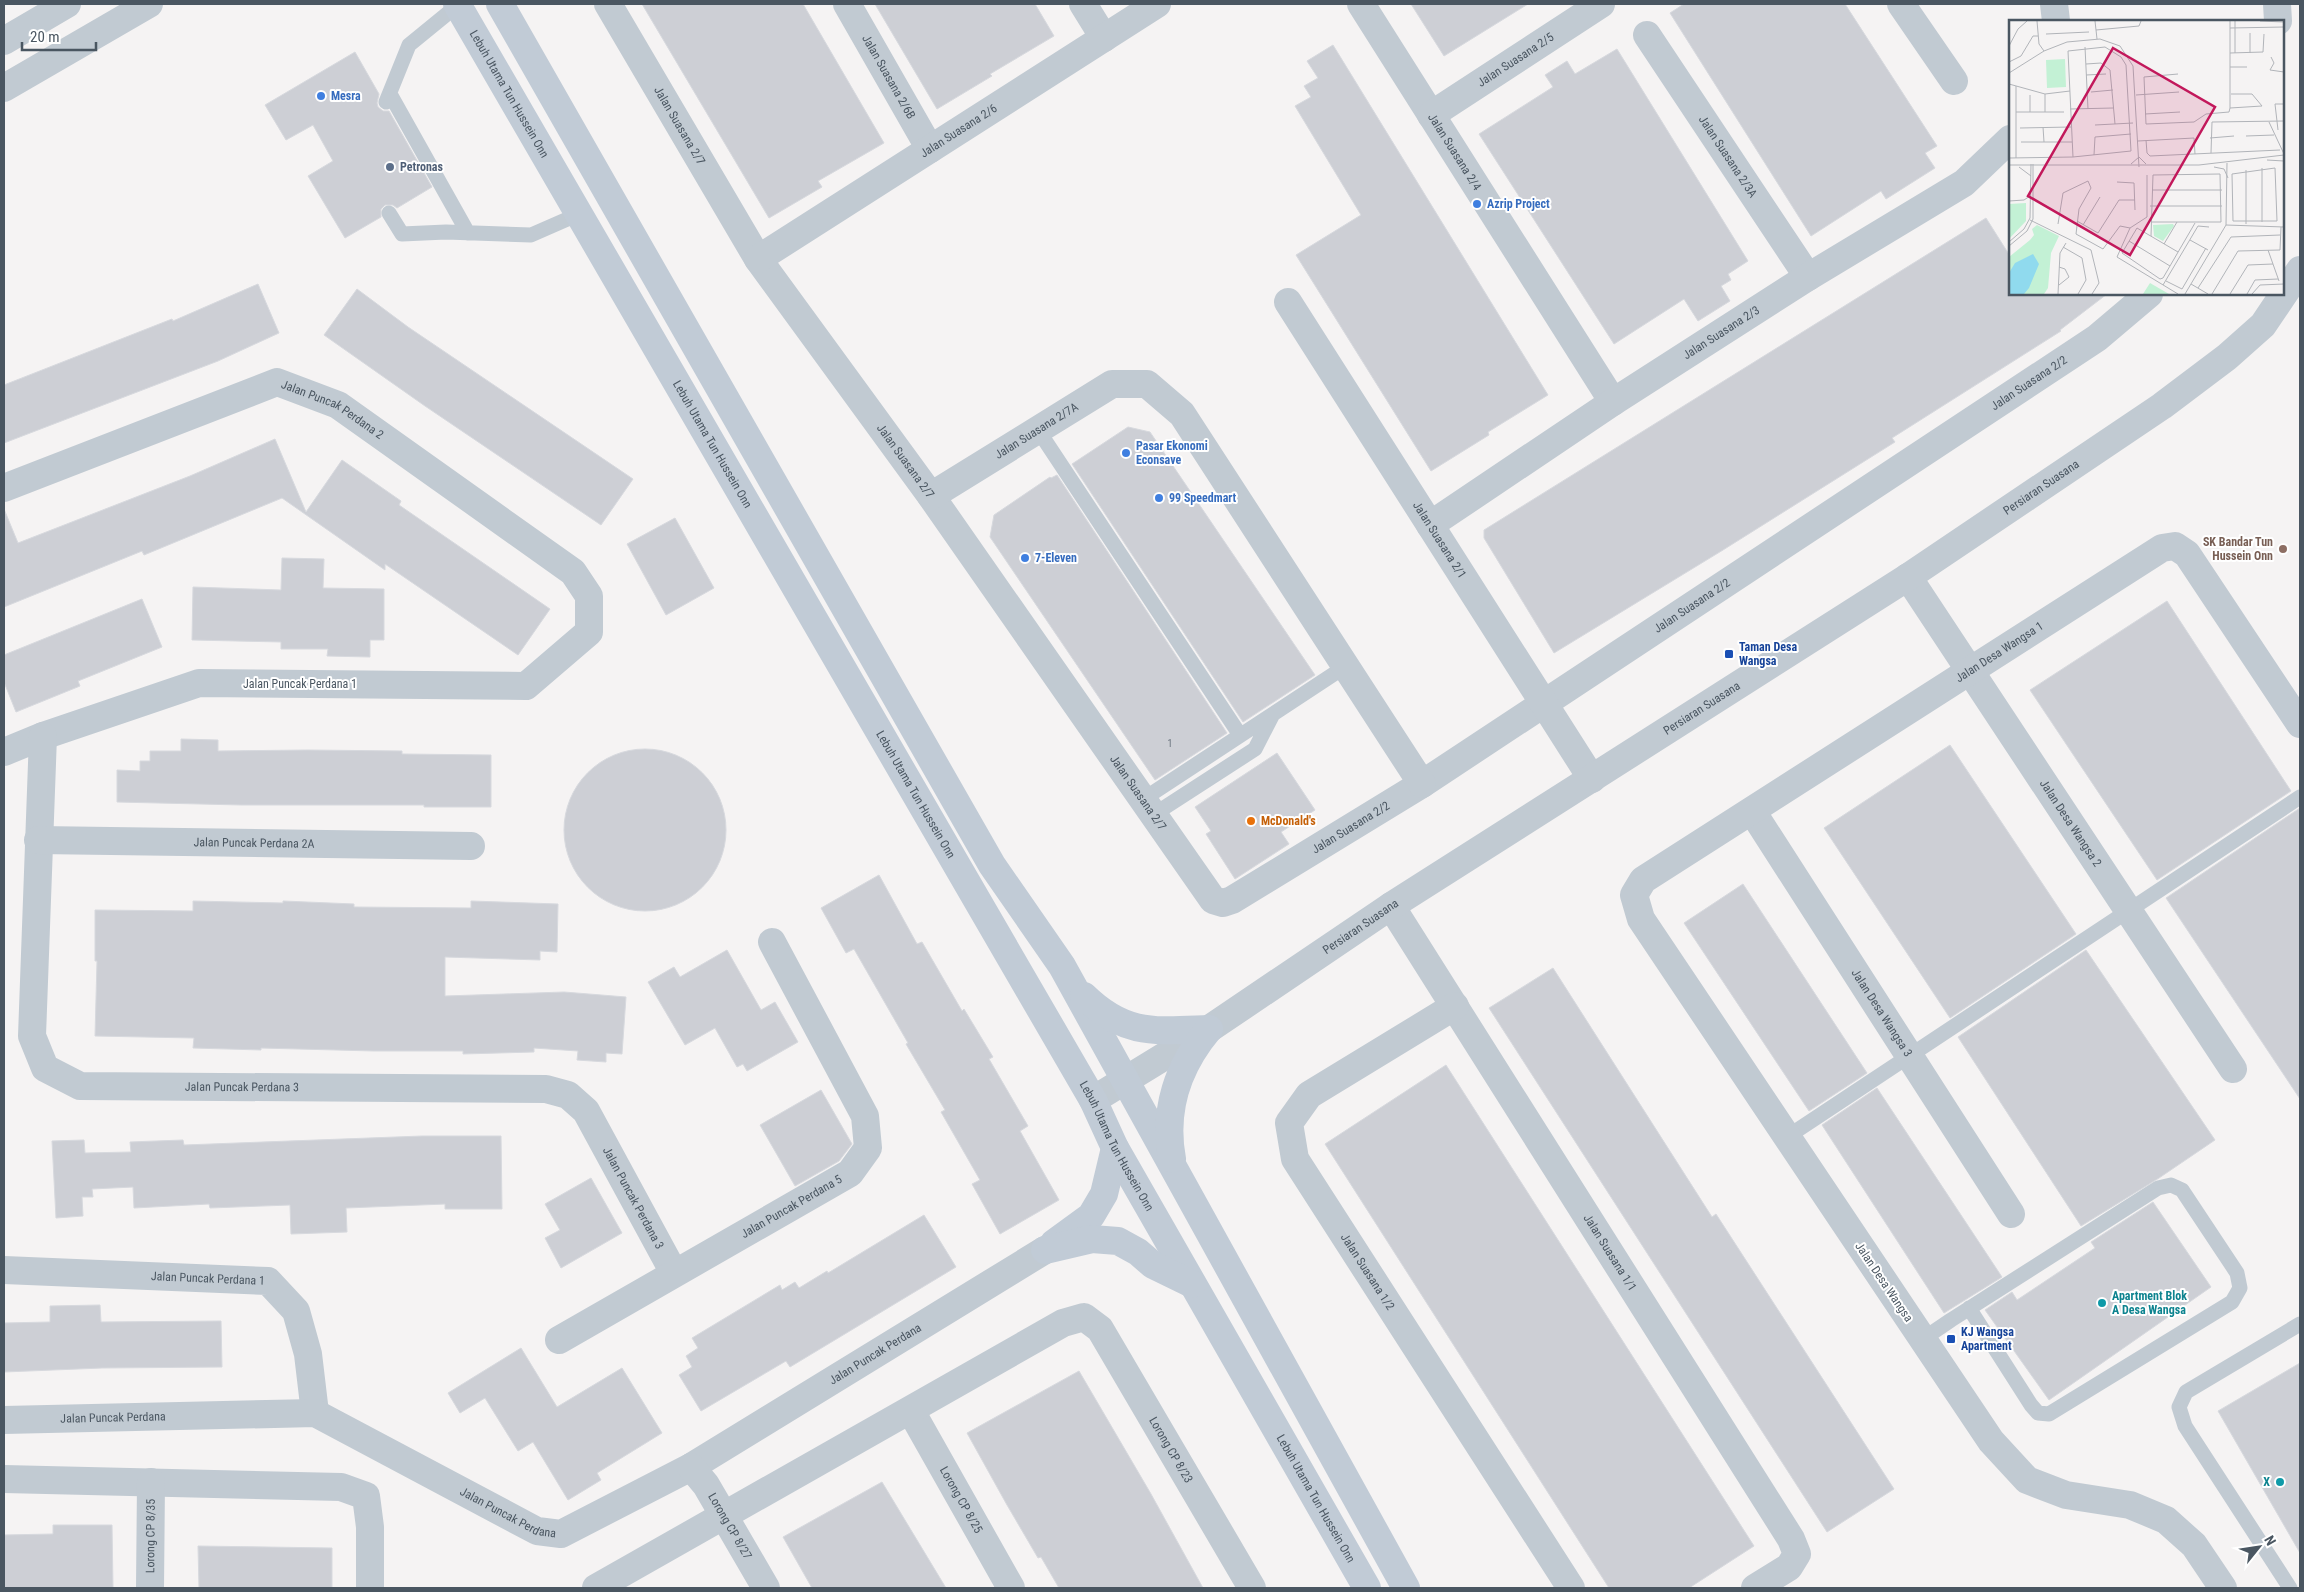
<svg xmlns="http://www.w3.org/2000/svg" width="2304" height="1592" font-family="'Roboto Condensed',sans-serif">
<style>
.building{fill:#cdcfd5;stroke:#d7d9de}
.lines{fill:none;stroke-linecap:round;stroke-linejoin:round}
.service{stroke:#c1cad2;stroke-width:15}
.minor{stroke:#c1cad2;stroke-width:28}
.secondary{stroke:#c1cbd6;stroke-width:28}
.shop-dot{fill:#3f7fe0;stroke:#fff;stroke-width:2}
.service-dot{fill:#5c6f8a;stroke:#fff;stroke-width:2}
.education-dot{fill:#8d6e63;stroke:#fff;stroke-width:2}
.transit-dot{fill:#1a4fb4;stroke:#fff;stroke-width:2}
.food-dot{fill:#e8710a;stroke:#fff;stroke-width:2}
.culture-dot{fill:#0f9aa8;stroke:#fff;stroke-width:2}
.labels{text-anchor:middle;stroke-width:4;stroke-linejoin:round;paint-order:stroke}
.number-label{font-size:10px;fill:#6b747e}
.street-label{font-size:12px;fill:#4a5661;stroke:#fff}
.shop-label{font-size:12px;font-weight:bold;fill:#366cbe;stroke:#fff;text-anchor:start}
.service-label{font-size:12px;font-weight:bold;fill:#4e5e75;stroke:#fff;text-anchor:start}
.education-label{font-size:12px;font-weight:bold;fill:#785e54;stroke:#fff;text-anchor:end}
.transit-label{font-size:12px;font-weight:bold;fill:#164399;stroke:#fff;text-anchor:start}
.food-label{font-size:12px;font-weight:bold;fill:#c56008;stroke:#fff;text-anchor:start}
.culture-label{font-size:12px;font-weight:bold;fill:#0d838f;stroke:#fff;text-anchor:start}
.inset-road{fill:none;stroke:#b1b4b9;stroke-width:1}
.view{fill:#c2185b;fill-opacity:0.15;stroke:#c2185b;stroke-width:2.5}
.inset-edge{fill:none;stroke:#4a5661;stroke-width:2.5}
</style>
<rect width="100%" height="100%" fill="#f5f3f3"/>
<path class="building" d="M 642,4 L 803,4 L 884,143 L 818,181 L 822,187 L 769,218 Z
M 875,4 L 1035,4 L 1054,36 L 990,74 L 992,76 L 937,109 Z
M 1411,4 L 1528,4 L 1444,56 Z
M 1684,4 L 1845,4 L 1937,146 L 1925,153 L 1935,168 L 1886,199 L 1881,191 L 1811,236 L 1670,13 Z
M 1333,45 L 1548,395 L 1488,432 L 1489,435 L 1431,471 L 1296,255 L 1361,215 L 1295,106 L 1311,97 L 1304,86 L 1318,78 L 1307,61 Z
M 1617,49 L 1748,261 L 1728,274 L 1731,280 L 1721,286 L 1730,301 L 1698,321 L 1684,299 L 1614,344 L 1479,134 L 1553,87 L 1545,75 L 1567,61 L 1575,74 Z
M 355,52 L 379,94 L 377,103 L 378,107 L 383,111 L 389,111 L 432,187 L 397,208 L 393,205 L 385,205 L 381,209 L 381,217 L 345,238 L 308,176 L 333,161 L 313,125 L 286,140 L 265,105 Z
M 1986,218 L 2010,256 L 2010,294 L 2107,294 L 2060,330 L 2061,331 L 1892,438 L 1895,442 L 1723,550 L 1554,653 L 1484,538 L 1484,530 Z
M 258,284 L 279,333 L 218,361 L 4,443 L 4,385 L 172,319 L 173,321 Z
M 357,289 L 408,327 L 633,479 L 601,525 L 425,406 L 324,335 Z
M 1128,427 L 1150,432 L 1315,675 L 1243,722 L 1072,464 Z
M 275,439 L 306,512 L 342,460 L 401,501 L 399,505 L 550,609 L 518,655 L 385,564 L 385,570 L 282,498 L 144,555 L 142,551 L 4,607 L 4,509 L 18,543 L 190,476 Z
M 1057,475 L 1227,733 L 1155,780 L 990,537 L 994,515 L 1050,477 L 1051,478 Z
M 675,518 L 714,588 L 666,615 L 627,544 Z
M 282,558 L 324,559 L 323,588 L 384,589 L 384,640 L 370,640 L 370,657 L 327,656 L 328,649 L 281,649 L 281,642 L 192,640 L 193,587 L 281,590 Z
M 142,599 L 162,647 L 78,681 L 80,686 L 16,712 L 4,682 L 4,655 Z
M 2167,601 L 2291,791 L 2157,880 L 2030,690 Z
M 181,739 L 218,740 L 218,751 L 307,750 L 402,751 L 402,754 L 491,755 L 491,807 L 424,807 L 424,805 L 242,805 L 117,802 L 117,770 L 140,771 L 140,761 L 150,761 L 150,751 L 181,751 Z
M 1950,745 L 2076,934 L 1950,1018 L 1824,828 Z
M564 830a81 81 0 1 1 162 0a81 81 0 1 1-162 0Z
M 1277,753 L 1315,810 L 1281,832 L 1289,844 L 1235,879 L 1206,834 L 1211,831 L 1195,807 Z
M 2300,808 L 2300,1099 L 2166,898 Z
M 879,875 L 917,944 L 922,942 L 962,1011 L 964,1009 L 993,1057 L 989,1059 L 1028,1126 L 1020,1131 L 1059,1200 L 1000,1234 L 972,1184 L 980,1180 L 941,1112 L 945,1110 L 906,1044 L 908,1043 L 854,949 L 846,953 L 821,908 Z
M 1743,884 L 1867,1073 L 1809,1111 L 1684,923 Z
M 193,901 L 283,903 L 283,901 L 354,904 L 354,907 L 471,908 L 471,901 L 558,904 L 557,952 L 540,951 L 540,960 L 445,957 L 445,996 L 564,992 L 626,997 L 622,1054 L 606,1053 L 606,1062 L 577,1060 L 578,1051 L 534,1048 L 534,1052 L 463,1054 L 463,1051 L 374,1051 L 261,1048 L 261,1050 L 193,1048 L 194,1038 L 95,1036 L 97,961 L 95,961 L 95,910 L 193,911 Z
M 727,950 L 761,1010 L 775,1002 L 798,1042 L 747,1071 L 743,1064 L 737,1067 L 715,1028 L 685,1045 L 648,982 L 674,967 L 680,977 Z
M 2086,950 L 2215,1140 L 2159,1178 L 2081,1226 L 1958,1037 Z
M 1553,968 L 1712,1217 L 1716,1214 L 1894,1489 L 1827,1532 L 1489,1008 Z
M 1446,1065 L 1754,1546 L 1689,1588 L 1609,1588 L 1325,1144 Z
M 1877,1088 L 2002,1277 L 1944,1313 L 1822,1125 Z
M 821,1090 L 852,1144 L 839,1161 L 795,1186 L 760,1125 Z
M 422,1136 L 501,1136 L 502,1209 L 445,1209 L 445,1204 L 346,1208 L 347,1232 L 291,1234 L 290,1205 L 210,1208 L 209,1204 L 134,1208 L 133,1187 L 92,1189 L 93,1197 L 82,1197 L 83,1216 L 56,1218 L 52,1141 L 84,1140 L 85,1153 L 131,1152 L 130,1142 L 183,1140 L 184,1145 Z
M 591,1178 L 622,1233 L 561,1268 L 545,1238 L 560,1230 L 545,1204 Z
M 2153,1202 L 2211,1287 L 2049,1400 L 1985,1310 L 2012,1292 L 2017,1300 L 2095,1248 L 2091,1242 Z
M 924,1215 L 956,1267 L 790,1367 L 786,1361 L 701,1411 L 679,1375 L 692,1367 L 686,1356 L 698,1348 L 692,1338 L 780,1285 L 782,1290 L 795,1282 L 799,1288 L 827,1271 L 828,1273 Z
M 100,1305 L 101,1322 L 221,1321 L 222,1367 L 102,1368 L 4,1372 L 4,1323 L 50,1322 L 50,1306 Z
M 521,1348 L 557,1407 L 622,1368 L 662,1433 L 597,1473 L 601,1480 L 568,1500 L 533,1442 L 518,1451 L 485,1398 L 460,1413 L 448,1393 Z
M 2300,1363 L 2300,1553 L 2218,1411 Z
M 1079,1371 L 1151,1494 L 1203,1588 L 1059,1588 L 1041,1557 L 1038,1558 L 1007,1505 L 967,1433 Z
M 882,1482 L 946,1588 L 812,1588 L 783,1537 Z
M 53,1525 L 112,1525 L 113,1588 L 4,1588 L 4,1535 L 53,1534 Z
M 198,1546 L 332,1548 L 332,1588 L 199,1588 Z"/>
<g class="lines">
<path class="service" d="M 390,94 L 468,233
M 386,102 L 409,45 L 458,5
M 389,213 L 402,234 L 446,232 L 531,235 L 579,214
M 1038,430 L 1240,735
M 1142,800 L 1346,666
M 1153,815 L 1255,749 L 1273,714
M 1787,1137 L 2300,797
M 1923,1339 L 1951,1320 L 2158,1188 L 2171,1185 L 2182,1190 L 2237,1273 L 2240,1288 L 2232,1302 L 2049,1414 L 2038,1413 L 2031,1405 L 1969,1308
M 2290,1588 L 2185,1426 L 2179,1407 L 2186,1392 L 2300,1324"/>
<g class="minor">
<path id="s1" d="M 608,4 L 758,259 L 931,496 L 1213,900 L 1223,903 L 1232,900 L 1422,784 L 2097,338 L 2149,294"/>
<path id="s2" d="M 847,4 L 930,149"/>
<path d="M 1083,4 L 1104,38"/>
<path id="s3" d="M 1361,4 L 1613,402"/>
<path d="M 1901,4 L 1954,81"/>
<path d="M 2054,4 L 2056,21"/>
<path d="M 2277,4 L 2278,21"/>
<path id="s4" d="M 1647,35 L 1808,277"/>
<path d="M 4,41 L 67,4"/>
<path d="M 4,88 L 149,4"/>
<path id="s5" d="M 1431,115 L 1601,4"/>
<path id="s6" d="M 758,259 L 1157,4"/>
<path id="s7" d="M 1288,302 L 1592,779"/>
<path id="s8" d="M 4,488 L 277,382 L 338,405 L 573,572 L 589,596 L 589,632 L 526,686 L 199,683 L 43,736 L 4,752"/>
<path id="s9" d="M 931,496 L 1112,384 L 1147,384 L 1182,414 L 1422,784"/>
<path id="s10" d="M 1430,525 L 1613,402 L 1808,277 L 1964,183 L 2010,139"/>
<path id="s11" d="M 1908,577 L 2233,1069"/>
<path id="s12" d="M 43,736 L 32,1036 L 45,1068 L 80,1086 L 546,1089 L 568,1095 L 586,1111 L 674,1273"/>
<path id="s13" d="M 1752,811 L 2011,1214"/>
<path id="s14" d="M 38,840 L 471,846"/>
<path id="s15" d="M 1391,906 L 1791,1539 L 1797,1554 L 1789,1567 L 1755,1588"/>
<path id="s16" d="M 1455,1006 L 1309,1095 L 1289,1123 L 1295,1159 L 1571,1588"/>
<path id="s17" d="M 1093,1100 L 1209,1029 L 1391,906 L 1908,577 L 2162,406 L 2227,357 L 2263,325 L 2300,270"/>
<path id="s18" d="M 4,1270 L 268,1281 L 296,1311 L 308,1354 L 315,1413"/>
<path id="s19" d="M 559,1340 L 850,1173 L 868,1148 L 865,1116 L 772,942"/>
<path id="s20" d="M 911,1411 L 1011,1588"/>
<path id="s21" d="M 4,1420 L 315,1413 L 537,1531 L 561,1534 L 691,1467 L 1045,1250"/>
<path id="s22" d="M 691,1467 L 706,1485 L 766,1588"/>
<path d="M 4,1479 L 341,1487 L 366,1496 L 370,1527 L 370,1588"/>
<path id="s23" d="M 150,1588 L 151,1482"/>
<path id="s24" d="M 596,1588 L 1063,1323 L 1084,1317 L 1100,1329 L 1252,1588"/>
<path id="s25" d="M 2223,1588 L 2194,1545 L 2166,1520 L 2130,1505 L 2066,1495 L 2027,1480 L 1991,1441 L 1641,919 L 1634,895 L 1643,880 L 2162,548 L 2175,546 L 2187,554 L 2300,724"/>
</g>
<g class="secondary">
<path id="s26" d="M 457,4 L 1093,1100 L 1115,1148 L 1367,1588"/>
<path d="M 500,4 L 992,865 L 1062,966 L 1406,1588"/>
<path d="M 1084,996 C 1125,1036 1155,1031 1209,1029"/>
<path d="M 1172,1159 C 1163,1110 1178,1066 1209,1029"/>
<path d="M 1054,1243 L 1091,1216 L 1104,1194 L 1115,1148"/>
<path d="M 1045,1250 L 1092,1239 L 1118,1241 L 1138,1252 L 1153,1265 L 1192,1284"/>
</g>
</g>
<g class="shop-dot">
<circle cx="321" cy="96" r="5"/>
<circle cx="1477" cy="204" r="5"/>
<circle cx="1126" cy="453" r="5"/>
<circle cx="1159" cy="498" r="5"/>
<circle cx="1025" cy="558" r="5"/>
</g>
<circle class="service-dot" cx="390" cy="167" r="5"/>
<circle class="education-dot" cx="2283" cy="549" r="5"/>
<g class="transit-dot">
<rect x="1724" y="649" width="10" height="10" rx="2.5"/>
<rect x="1946" y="1334" width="10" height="10" rx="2.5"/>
</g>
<circle class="food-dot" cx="1251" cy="821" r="5"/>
<g class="culture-dot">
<circle cx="2102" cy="1303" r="5"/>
<circle cx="2280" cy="1482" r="5"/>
</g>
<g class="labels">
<g class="number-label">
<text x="1170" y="747">1</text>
</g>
<g class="street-label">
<text dy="4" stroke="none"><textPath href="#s5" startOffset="101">Jalan Suasana 2/5</textPath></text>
<text dy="4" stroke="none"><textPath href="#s2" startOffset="84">Jalan Suasana 2/6B</textPath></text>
<text dy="4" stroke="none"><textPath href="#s26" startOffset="104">Lebuh Utama Tun Hussein Onn</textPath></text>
<text dy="4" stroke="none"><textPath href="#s1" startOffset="141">Jalan Suasana 2/7</textPath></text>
<text dy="4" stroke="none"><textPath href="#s6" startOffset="238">Jalan Suasana 2/6</textPath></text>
<text dy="4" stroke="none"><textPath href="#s3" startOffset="175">Jalan Suasana 2/4</textPath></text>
<text dy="4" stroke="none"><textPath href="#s4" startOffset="146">Jalan Suasana 2/3A</textPath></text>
<text dy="4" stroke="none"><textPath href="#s10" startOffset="349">Jalan Suasana 2/3</textPath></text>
<text dy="4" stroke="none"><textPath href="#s1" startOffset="2052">Jalan Suasana 2/2</textPath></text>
<text dy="4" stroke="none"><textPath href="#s8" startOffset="355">Jalan Puncak Perdana 2</textPath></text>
<text dy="4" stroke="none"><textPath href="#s9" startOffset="124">Jalan Suasana 2/7A</textPath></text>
<text dy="4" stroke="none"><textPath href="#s26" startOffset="509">Lebuh Utama Tun Hussein Onn</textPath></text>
<text dy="4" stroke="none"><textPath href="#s1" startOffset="546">Jalan Suasana 2/7</textPath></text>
<text dy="4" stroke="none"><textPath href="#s17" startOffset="1129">Persiaran Suasana</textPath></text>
<text dy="4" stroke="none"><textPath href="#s7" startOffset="282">Jalan Suasana 2/1</textPath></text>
<text dy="4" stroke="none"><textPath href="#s1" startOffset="1648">Jalan Suasana 2/2</textPath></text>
<text dy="4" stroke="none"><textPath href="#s25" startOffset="1382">Jalan Desa Wangsa 1</textPath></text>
<text x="300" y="688">Jalan Puncak Perdana 1</text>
<text dy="4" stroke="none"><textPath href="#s17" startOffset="724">Persiaran Suasana</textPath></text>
<text dy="4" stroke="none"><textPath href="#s1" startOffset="951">Jalan Suasana 2/7</textPath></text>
<text dy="4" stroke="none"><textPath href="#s26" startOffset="914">Lebuh Utama Tun Hussein Onn</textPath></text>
<text dy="4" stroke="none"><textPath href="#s11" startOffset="295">Jalan Desa Wangsa 2</textPath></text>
<text dy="4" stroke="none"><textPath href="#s1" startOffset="1241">Jalan Suasana 2/2</textPath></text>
<text dy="4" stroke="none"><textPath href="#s14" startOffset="216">Jalan Puncak Perdana 2A</textPath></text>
<text dy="4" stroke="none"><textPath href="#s17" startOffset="319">Persiaran Suasana</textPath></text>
<text dy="4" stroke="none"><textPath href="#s13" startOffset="240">Jalan Desa Wangsa 3</textPath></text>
<text dy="4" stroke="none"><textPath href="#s12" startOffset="536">Jalan Puncak Perdana 3</textPath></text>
<text dy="4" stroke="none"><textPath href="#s26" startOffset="1319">Lebuh Utama Tun Hussein Onn</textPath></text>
<text dy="4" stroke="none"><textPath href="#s12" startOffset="986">Jalan Puncak Perdana 3</textPath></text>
<text dy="4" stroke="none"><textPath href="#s19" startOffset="268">Jalan Puncak Perdana 5</textPath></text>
<text dy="4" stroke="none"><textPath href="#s15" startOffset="410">Jalan Suasana 1/1</textPath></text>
<text dy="4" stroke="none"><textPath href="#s16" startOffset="376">Jalan Suasana 1/2</textPath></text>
<text dy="4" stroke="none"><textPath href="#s18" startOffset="204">Jalan Puncak Perdana 1</textPath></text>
<text transform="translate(1884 1282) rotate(56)" y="4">Jalan Desa Wangsa</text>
<text dy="4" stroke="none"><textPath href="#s21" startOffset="949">Jalan Puncak Perdana</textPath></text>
<text dy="4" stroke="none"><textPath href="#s21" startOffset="109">Jalan Puncak Perdana</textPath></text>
<text dy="4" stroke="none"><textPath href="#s24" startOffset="719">Lorong CP 8/23</textPath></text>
<text dy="4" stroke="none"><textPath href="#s26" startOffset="1724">Lebuh Utama Tun Hussein Onn</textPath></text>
<text dy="4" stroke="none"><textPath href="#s20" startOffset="102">Lorong CP 8/25</textPath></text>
<text dy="4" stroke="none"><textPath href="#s21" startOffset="529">Jalan Puncak Perdana</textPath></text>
<text dy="4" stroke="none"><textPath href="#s22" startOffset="71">Lorong CP 8/27</textPath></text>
<text dy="4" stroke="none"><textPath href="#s23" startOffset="52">Lorong CP 8/35</textPath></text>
</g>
<g class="shop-label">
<text x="331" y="100">Mesra</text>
<text x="1487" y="208">Azrip Project</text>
<text x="1136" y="450">Pasar Ekonomi<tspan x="1136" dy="14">Econsave</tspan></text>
<text x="1169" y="502">99 Speedmart</text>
<text x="1035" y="562">7-Eleven</text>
</g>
<g class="service-label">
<text x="400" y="171">Petronas</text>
</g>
<g class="education-label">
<text x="2273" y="546">SK Bandar Tun<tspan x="2273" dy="14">Hussein Onn</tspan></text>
</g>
<g class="transit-label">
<text x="1739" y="651">Taman Desa<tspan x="1739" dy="14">Wangsa</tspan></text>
<text x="1961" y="1336">KJ Wangsa<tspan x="1961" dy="14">Apartment</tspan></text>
</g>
<g class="food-label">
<text x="1261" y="825">McDonald's</text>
</g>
<g class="culture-label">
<text x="2112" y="1300">Apartment Blok<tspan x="2112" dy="14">A Desa Wangsa</tspan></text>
<text x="2270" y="1486" text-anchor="end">X</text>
</g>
</g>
<g transform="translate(2009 20)">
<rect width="275" height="275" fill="#f5f3f3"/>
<path d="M 17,183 L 17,201 L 0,219 L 0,184 ZM 28,205 L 50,216 L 42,233 L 39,268 L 35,274 L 0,274 L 0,237 L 21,220 L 25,215 L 23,209 ZM 144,205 L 164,204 L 165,206 L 154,221 L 145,216 Z" fill="#c3f1d5"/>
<path d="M 56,39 L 57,67 L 38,68 L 37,40 ZM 141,263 L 160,274 L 134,274 Z" fill="#c3f1d5"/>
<path d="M 24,234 L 30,244 L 20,268 L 15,274 L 0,274 L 0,253 L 6,243 Z" fill="#90daee"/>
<path class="inset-road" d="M 28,1 L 30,24 L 35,31M 86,1 L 88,19M 221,1 L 221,88M 226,1 L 226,33M 251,1 L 275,2M 221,8 L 275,7M 87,10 L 130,6 L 132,1M 37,14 L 80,12M 0,26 L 9,9 L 18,1M 76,27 L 79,89M 221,33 L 254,32 L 255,14M 241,33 L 241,13M 262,37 L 265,43 L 261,50 L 275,52M 0,42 L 12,36 L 24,16 L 29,16M 77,44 L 92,43 L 101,50 L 106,104M 221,47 L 238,47M 0,53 L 35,31 L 58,22 L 91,19 L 111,26 L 124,46 L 130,147M 169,54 L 135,57 L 137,104 L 185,102 L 197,94 L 220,92 L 221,88M 77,55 L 97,54M 0,64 L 36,74 L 61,71M 7,66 L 7,138M 82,72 L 104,70M 36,74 L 36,92M 21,75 L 21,92M 127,75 L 170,72M 221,88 L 253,86 L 243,74 L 222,74M 61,89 L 104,88M 7,92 L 55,92M 136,94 L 171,92M 260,102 L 275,134M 86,105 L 124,103M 34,107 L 35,122M 11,108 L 62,107M 269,110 L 266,84 L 275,84M 237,116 L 265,115M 201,118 L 225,116M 137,120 L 138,133 L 141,136 L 271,130M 129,121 L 185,118 L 186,134M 12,122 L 63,122M 202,133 L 203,102 L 275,101M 85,135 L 86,117 L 122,114M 0,138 L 64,137 L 122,131 L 117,45 L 112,37 L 96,27 L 59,31 L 64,137M 258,140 L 275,141M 122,144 L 130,137 L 137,144M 0,145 L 190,145 L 275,135M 10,147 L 22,156M 205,147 L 215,149 L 219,158M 266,148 L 268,201 L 224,201 L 223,154 ZM 237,150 L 237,204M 138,155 L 138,197 L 121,208 L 108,237 L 169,274M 108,162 L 125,163 L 126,190M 143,170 L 213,170M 0,181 L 15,180 L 21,176M 141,186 L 213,186M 21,200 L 82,230 L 90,263 L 83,274M 68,201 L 89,213 L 110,180 L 126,180M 253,202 L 253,148M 49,204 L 54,173 L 79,161 L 82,168 L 70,189 L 67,214 L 94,229 L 111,206 L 121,208M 74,205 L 91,177M 217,205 L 275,207M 142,216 L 144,155 L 211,154 L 212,202 L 143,202M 181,220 L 199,230M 120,221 L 161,246M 0,222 L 15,209 L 21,198 L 22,144M 155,224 L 168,202M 0,226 L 18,211 L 24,199 L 24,144M 54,227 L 73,238 L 77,260 L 69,274M 259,230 L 270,261M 169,232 L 128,208 L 113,233 L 151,259 L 154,258 L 186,203M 157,261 L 173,269 L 197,228M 182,264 L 199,274M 50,265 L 60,257 L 56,249 L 50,247M 154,265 L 189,206 L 200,207M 189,268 L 222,217 L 271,215M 49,274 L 51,233 L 57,223M 176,274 L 217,205 L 218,143M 203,274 L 229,231 L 271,230 L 272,207M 221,274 L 239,245 L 264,244M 238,274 L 246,260 L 269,259M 243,274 L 251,265 L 275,264"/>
<path class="view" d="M 104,28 L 206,87 L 121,235 L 19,176 Z"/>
<rect width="275" height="275" class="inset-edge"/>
</g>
<rect width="2304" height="1592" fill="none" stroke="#4a5661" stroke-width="10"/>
<g transform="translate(2259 1547) rotate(60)" stroke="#ffffff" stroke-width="4" paint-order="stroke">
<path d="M0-4L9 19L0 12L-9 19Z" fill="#4a5661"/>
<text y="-8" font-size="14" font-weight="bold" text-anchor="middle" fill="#4a5661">N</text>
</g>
<path d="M22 42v8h74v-8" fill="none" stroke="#4a5661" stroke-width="2.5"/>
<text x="30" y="42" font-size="15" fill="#4a5661" stroke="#ffffff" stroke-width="4" paint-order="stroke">20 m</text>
</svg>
